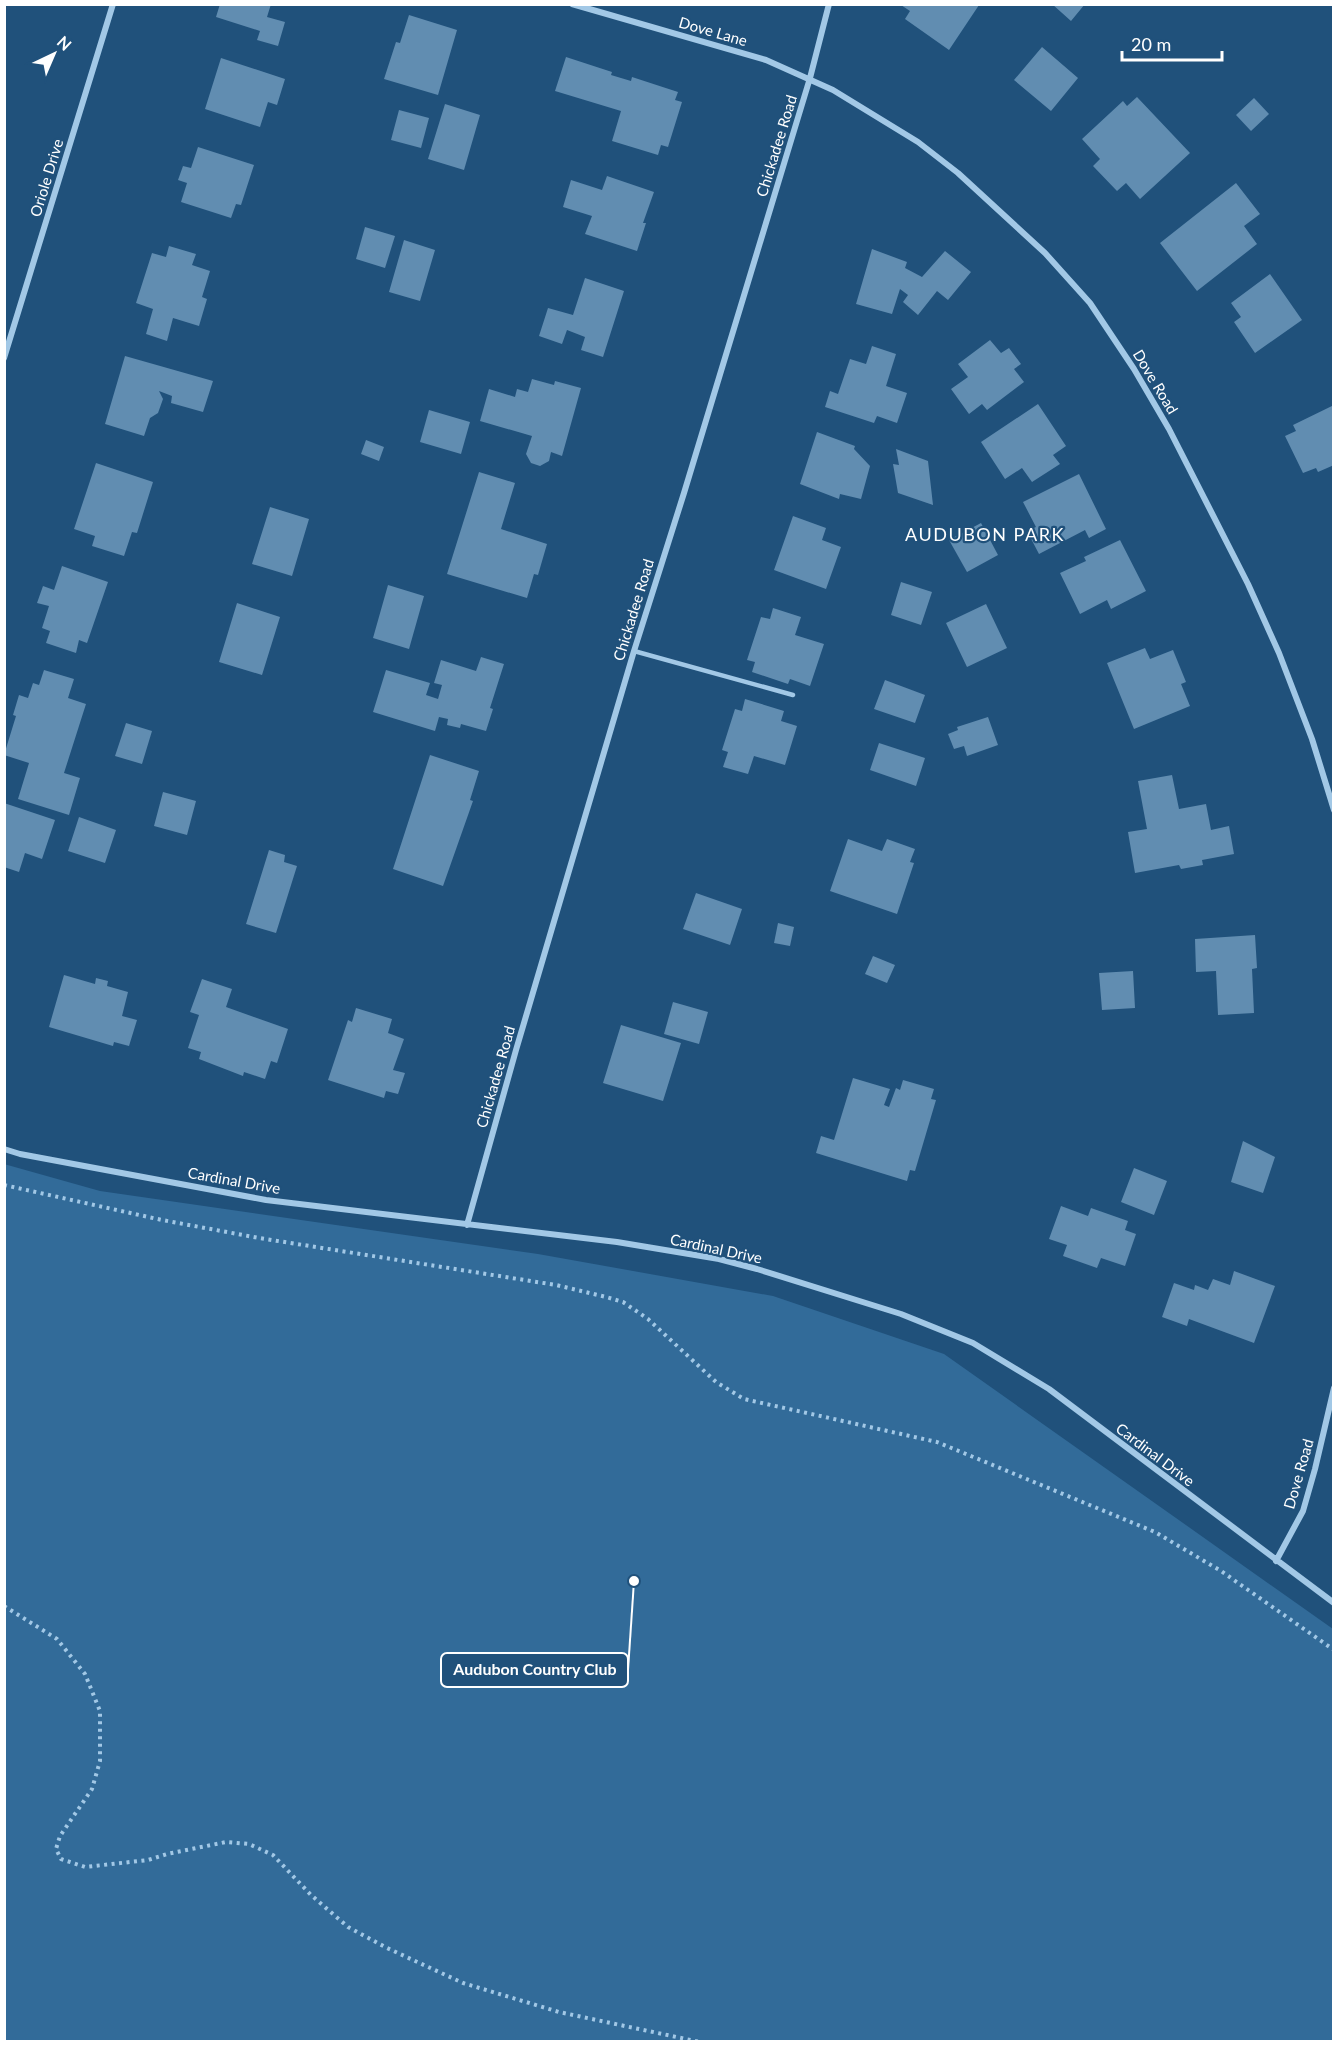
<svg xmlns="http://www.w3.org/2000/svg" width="1338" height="2046" font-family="Lato,sans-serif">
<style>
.green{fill:#326b99}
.building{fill:#618db1}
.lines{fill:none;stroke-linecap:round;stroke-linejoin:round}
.path{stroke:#a2c8e6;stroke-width:4;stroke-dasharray:3 4.5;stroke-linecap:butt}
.lane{stroke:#a2c8e6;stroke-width:4.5}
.street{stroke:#a2c8e6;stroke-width:6}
.labels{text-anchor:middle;stroke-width:4.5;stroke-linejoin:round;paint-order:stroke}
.street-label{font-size:15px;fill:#fff;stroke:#20517b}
.quarter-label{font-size:18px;letter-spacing:1.5px;fill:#fff;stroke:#20517b}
.leader{fill:none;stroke:#fff;stroke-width:2}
.callout-dot{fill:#fff;stroke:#20517b;stroke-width:2}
.callout{fill:#20517b;stroke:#fff;stroke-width:2}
.callout-label{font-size:16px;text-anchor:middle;font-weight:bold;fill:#fff}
</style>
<rect width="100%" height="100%" fill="#20517b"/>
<path class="green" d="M 4,1164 L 100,1191 L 538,1254 L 773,1296 L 944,1354 L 1333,1629 L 1333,2041 L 5,2041 Z"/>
<path class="building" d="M 220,4 L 271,4 L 267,17 L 285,22 L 278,46 L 257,40 L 260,31 L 216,17 Z
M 1052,4 L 1085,4 L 1071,21 Z
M 901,5 L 979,5 L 949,50 L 905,19 L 910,11 Z
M 409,15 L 457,30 L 438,95 L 384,79 L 396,42 L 400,43 Z
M 1042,47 L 1078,78 L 1051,111 L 1014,80 Z
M 566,57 L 612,72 L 611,75 L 631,81 L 632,77 L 678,92 L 675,100 L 682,102 L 668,147 L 661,145 L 658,155 L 612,141 L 621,111 L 555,91 Z
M 221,58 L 285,79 L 277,105 L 268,102 L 260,127 L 205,109 Z
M 1137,97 L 1190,153 L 1140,199 L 1126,183 L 1117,191 L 1093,166 L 1100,159 L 1082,139 L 1123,101 L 1127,106 Z
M 1254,98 L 1269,114 L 1251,131 L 1236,115 Z
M 445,104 L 480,115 L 464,170 L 428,159 Z
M 399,110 L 429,118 L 421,148 L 391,140 Z
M 198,147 L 254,165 L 241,205 L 236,204 L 231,218 L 181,202 L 187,183 L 178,180 L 183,166 L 191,168 Z
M 607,176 L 654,192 L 643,223 L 646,223 L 637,251 L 585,234 L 592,216 L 563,207 L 571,180 L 602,190 Z
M 1236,183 L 1260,214 L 1244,226 L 1257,244 L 1197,291 L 1160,243 Z
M 365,227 L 395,236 L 385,268 L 356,259 Z
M 404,240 L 435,250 L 420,301 L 389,292 Z
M 169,246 L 196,254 L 192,265 L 210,271 L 202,297 L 207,299 L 199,326 L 173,318 L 167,341 L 146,334 L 153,309 L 136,303 L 152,253 L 166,257 Z
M 872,249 L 907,262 L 905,268 L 922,277 L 945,251 L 971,272 L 948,300 L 937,291 L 918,315 L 903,302 L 908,295 L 900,289 L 892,314 L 856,304 Z
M 1270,274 L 1302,320 L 1255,353 L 1234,322 L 1241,317 L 1231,303 Z
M 585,278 L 624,291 L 603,357 L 581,350 L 585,337 L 567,330 L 562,344 L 539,336 L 548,308 L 573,315 Z
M 990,340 L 1001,353 L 1009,348 L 1021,364 L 1014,369 L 1024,382 L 987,410 L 982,404 L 969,414 L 951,389 L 968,377 L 958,364 Z
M 872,346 L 896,354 L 886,386 L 907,393 L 897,423 L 877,416 L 874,423 L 825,407 L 830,391 L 838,394 L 850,359 L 866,364 Z
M 125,356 L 213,381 L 203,412 L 171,403 L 172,396 L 159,391 L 163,399 L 158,413 L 150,418 L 144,436 L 105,424 Z
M 532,379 L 554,385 L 555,381 L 581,388 L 562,456 L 551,452 L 549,461 L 540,466 L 531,463 L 526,454 L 532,436 L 480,421 L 489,389 L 515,397 L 517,389 L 528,392 Z
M 1038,404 L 1066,446 L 1053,455 L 1060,464 L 1032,482 L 1022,468 L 1005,479 L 981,442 Z
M 1334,405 L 1334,465 L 1318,472 L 1316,468 L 1303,473 L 1285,436 L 1296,431 L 1293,425 Z
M 429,410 L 470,422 L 461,454 L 420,442 Z
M 817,432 L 855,446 L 854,449 L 870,466 L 861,499 L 840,494 L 839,499 L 800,484 Z
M 366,440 L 384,447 L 379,461 L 361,454 Z
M 896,449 L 928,461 L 933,505 L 898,493 L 893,464 L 899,465 Z
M 96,463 L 153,482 L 137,533 L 132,532 L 124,556 L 92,546 L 95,536 L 74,529 Z
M 479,472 L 515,483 L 501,529 L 547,544 L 538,575 L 534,574 L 527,598 L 447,574 Z
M 1079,474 L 1106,529 L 1089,538 L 1085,530 L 1039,554 L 1027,531 L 1036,527 L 1023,502 Z
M 270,507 L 309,519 L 292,576 L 252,564 Z
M 793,516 L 826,528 L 822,540 L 841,547 L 826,589 L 774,570 Z
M 981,523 L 998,555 L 967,572 L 949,540 Z
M 1120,540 L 1146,591 L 1111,609 L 1107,600 L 1080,614 L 1060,573 L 1086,561 L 1084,557 Z
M 62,566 L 108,582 L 87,643 L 79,640 L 76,653 L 46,643 L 50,631 L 42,628 L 49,606 L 37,603 L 43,586 L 54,590 Z
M 901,582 L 932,592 L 921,625 L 891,615 Z
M 388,585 L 424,596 L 409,649 L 373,638 Z
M 237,603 L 280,617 L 262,675 L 219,662 Z
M 986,604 L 1007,648 L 967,667 L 946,623 Z
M 773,608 L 801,617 L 795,635 L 824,644 L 810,686 L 790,679 L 788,684 L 752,672 L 755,662 L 747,660 L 761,617 L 770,619 Z
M 1145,648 L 1150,659 L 1173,650 L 1186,682 L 1181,684 L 1190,706 L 1134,729 L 1107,663 Z
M 481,657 L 504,664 L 490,708 L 493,709 L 486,731 L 461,724 L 460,728 L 447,725 L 448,719 L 439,717 L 435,731 L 373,712 L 386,670 L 430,683 L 426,695 L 438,699 L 442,685 L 434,683 L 441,660 L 476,671 Z
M 44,670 L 74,679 L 68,698 L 86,704 L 64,773 L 80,778 L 69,815 L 18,799 L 29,763 L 4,755 L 16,716 L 13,715 L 19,695 L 28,698 L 33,683 L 39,685 Z
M 885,680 L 925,695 L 915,723 L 874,709 Z
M 745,699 L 784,711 L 781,721 L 797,726 L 785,765 L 754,756 L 748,774 L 723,767 L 728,752 L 722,750 L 735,709 L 742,711 Z
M 988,717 L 998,745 L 967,756 L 964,746 L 954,749 L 948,734 L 958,730 L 957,727 Z
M 126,723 L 152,731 L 142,764 L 115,756 Z
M 879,743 L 925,758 L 916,786 L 870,770 Z
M 430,755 L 479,771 L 470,800 L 473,801 L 443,886 L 393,869 Z
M 1172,775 L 1179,809 L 1206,804 L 1211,830 L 1229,826 L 1234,854 L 1202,860 L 1203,865 L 1181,869 L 1179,865 L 1135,873 L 1128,832 L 1147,829 L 1138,781 Z
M 163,792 L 196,801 L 187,835 L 154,826 Z
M 4,803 L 55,820 L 42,859 L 25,853 L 19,872 L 4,867 Z
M 79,817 L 116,830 L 105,863 L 68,851 Z
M 848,839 L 882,851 L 887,839 L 915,849 L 910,862 L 914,863 L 897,914 L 830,891 Z
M 269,850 L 285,855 L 284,862 L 297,866 L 276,933 L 246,924 Z
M 696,893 L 742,909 L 730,945 L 683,929 Z
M 778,923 L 794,927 L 790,946 L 774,943 Z
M 1255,935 L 1257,968 L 1252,969 L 1254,1013 L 1218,1015 L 1216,971 L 1196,972 L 1195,939 Z
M 873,956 L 895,965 L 887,983 L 865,974 Z
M 1133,971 L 1135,1008 L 1102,1010 L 1099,973 Z
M 64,975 L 95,984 L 96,978 L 108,981 L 107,986 L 128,992 L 122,1016 L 137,1020 L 129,1046 L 114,1042 L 113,1046 L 49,1027 Z
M 202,979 L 232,989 L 226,1007 L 288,1029 L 277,1063 L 271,1061 L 265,1079 L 244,1072 L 243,1076 L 199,1059 L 201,1052 L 188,1048 L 199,1015 L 190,1012 Z
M 673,1002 L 708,1012 L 699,1044 L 664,1034 Z
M 356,1008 L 392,1019 L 388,1033 L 404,1039 L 393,1070 L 405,1073 L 398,1094 L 386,1091 L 384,1098 L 328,1080 L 348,1020 L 352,1022 Z
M 621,1025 L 681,1043 L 663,1101 L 603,1083 Z
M 853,1078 L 890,1089 L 884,1105 L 889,1107 L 896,1088 L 900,1090 L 903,1080 L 934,1089 L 931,1099 L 936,1100 L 915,1171 L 910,1170 L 907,1181 L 816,1153 L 821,1136 L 834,1140 Z
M 1243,1141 L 1275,1157 L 1263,1193 L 1231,1182 Z
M 1134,1168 L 1167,1181 L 1154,1215 L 1121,1202 Z
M 1061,1206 L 1088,1216 L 1091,1208 L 1128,1221 L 1125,1230 L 1136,1234 L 1125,1266 L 1101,1258 L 1097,1268 L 1063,1256 L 1067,1245 L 1049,1239 Z
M 1234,1271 L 1275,1286 L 1254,1343 L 1189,1319 L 1187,1326 L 1162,1317 L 1174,1283 L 1194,1290 L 1195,1285 L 1208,1290 L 1213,1279 L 1230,1285 Z"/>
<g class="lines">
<path class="path" d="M 4,1185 L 162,1220 L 259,1238 L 556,1285 L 606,1297 L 623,1302 L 648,1319 L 716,1382 L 744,1399 L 937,1442 L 1155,1532 L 1221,1571 L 1334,1650
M 4,1606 L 57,1639 L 85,1674 L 100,1711 L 100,1761 L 92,1789 L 60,1836 L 56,1849 L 61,1859 L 85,1867 L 148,1860 L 167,1854 L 226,1842 L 249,1844 L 273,1855 L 311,1895 L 348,1927 L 387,1948 L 463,1983 L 559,2012 L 700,2042"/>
<path class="lane" d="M 634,651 L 793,695"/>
<path class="street" d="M 572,4 L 766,60 L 833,90 L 918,142 L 958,173 L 1045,253 L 1090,303 L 1134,369 L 1169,429 L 1248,584 L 1279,653 L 1312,739 L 1334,810
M 4,358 L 113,4
M 4,1149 L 20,1154 L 266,1200 L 617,1242 L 719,1259 L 757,1269 L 901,1314 L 973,1343 L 1049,1389 L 1334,1603
M 467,1225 L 516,1050 L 634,651 L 684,493 L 810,78 L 829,4
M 1276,1561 L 1303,1511 L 1315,1469 L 1334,1388"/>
</g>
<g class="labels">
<g class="street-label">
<text transform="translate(713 32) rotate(16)" y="5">Dove Lane</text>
<text transform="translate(777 146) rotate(-73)" y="5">Chickadee Road</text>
<text transform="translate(47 178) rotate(-73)" y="5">Oriole Drive</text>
<text transform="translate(1155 382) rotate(59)" y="5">Dove Road</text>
<text transform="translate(634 610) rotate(-73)" y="5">Chickadee Road</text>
<text transform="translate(496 1077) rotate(-74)" y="5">Chickadee Road</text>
<text transform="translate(234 1181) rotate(10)" y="5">Cardinal Drive</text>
<text transform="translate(716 1249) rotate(12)" y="5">Cardinal Drive</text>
<text transform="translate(1155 1455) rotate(37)" y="5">Cardinal Drive</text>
<text transform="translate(1299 1474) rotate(-74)" y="5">Dove Road</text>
</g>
<g class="quarter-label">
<text x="985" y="541">AUDUBON PARK</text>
</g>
</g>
<path class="leader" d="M634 1581L628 1670"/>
<circle class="callout-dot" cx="634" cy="1581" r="6"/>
<rect class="callout" x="441" y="1653" width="187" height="34" rx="6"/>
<g class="callout-label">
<text x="535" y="1675">Audubon Country Club</text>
</g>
<rect width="1338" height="2046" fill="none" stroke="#ffffff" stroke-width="12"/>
<g transform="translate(54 54) rotate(44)" stroke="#20517b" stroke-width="4.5" paint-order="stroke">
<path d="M0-4.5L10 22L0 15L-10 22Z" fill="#ffffff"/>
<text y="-9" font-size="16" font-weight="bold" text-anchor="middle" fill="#ffffff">N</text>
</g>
<path d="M1122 51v9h100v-9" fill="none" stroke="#ffffff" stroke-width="3"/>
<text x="1131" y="51" font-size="18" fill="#ffffff" stroke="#20517b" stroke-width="4.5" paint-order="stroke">20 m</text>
</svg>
